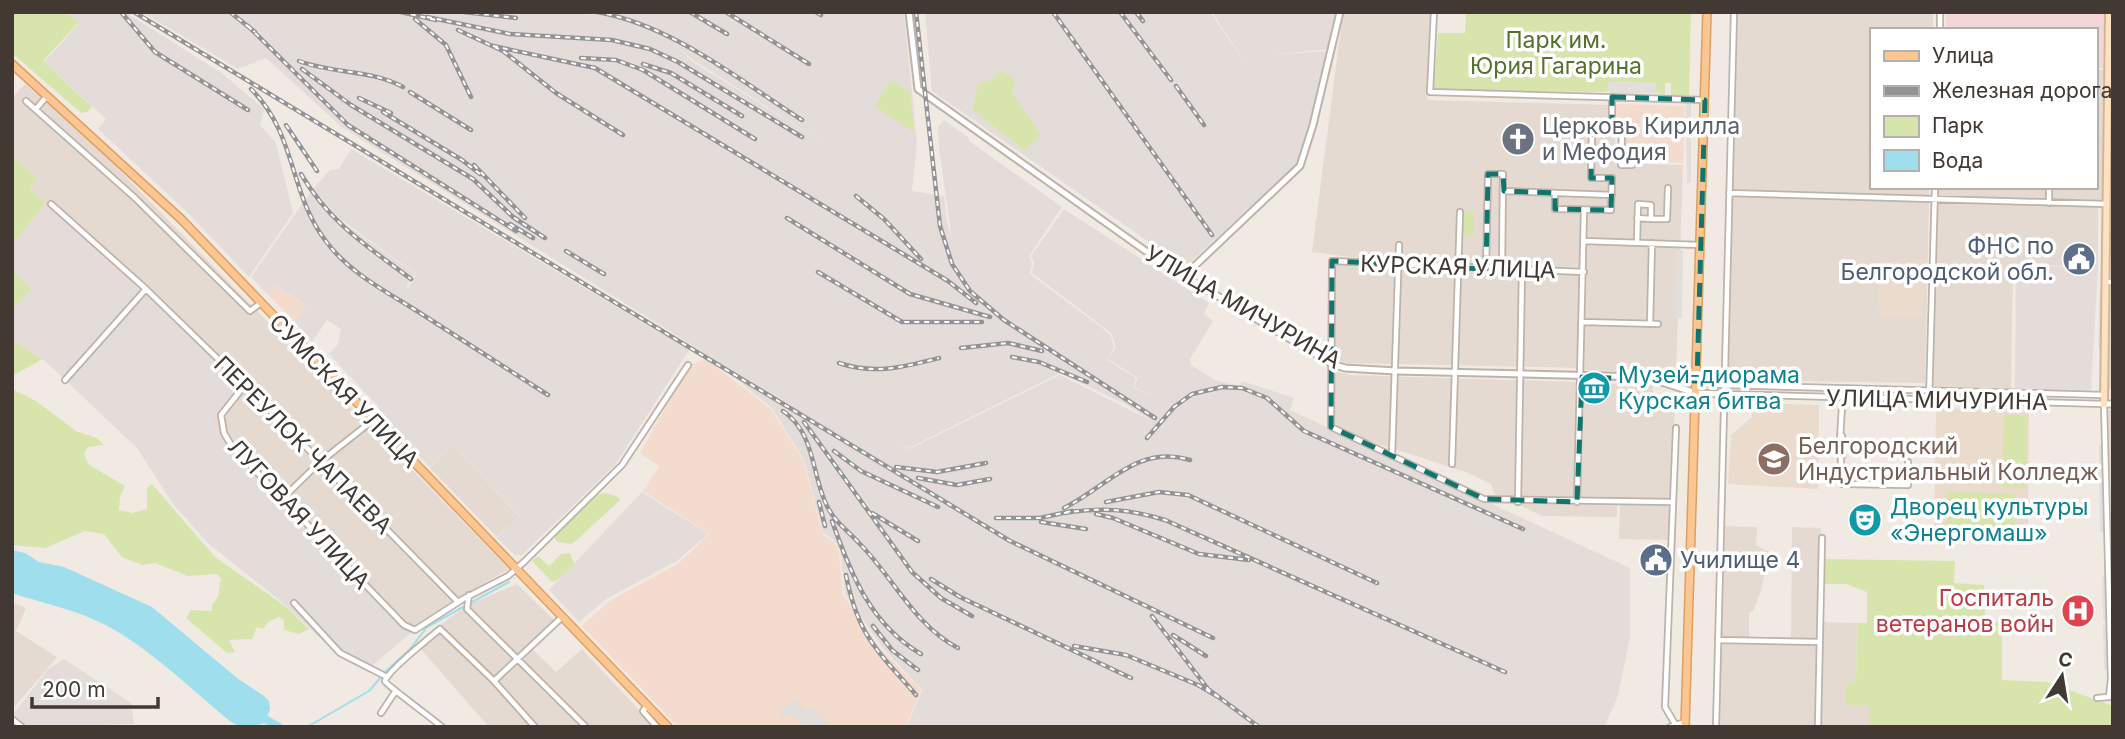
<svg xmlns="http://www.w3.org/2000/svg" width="2125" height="739" font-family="Inter,sans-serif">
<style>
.residential{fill:#e5dad1}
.commercial{fill:#f3dbcd}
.industrial{fill:#e3dcd8;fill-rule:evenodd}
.education{fill:#eadbcd}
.medical{fill:#f2d6d8}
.green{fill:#d7e5ac}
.parking{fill:#e1dedb}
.water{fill:#9fdeed}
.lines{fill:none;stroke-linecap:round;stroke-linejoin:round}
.stream{stroke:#9fdeed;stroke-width:2}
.river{stroke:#9fdeed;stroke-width:8}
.minor-casing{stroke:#bfb2a9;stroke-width:8}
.tertiary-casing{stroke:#bfb2a9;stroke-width:9}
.secondary-casing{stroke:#d3b595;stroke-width:10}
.primary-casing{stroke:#e09f62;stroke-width:10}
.minor{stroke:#fff;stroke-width:4.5}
.tertiary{stroke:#fff;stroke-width:5}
.secondary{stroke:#fde1c1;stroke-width:6}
.primary{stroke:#fbc691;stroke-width:7}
.rail-casing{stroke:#939393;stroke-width:4.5}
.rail{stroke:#fff;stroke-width:2;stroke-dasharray:5;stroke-linecap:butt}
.marked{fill:none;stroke:#0f766e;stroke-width:5;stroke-dasharray:14 9;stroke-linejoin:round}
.labels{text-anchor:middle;stroke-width:7;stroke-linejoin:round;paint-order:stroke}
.park-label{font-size:23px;fill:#547229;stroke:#fff}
.worship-label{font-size:23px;fill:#5b616d;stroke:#fff;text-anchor:start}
.service-label{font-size:23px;fill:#4e5e75;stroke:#fff;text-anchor:end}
.street-label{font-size:23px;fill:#423933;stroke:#fff}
.culture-label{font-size:23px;fill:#0d838f;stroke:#fff;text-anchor:start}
.education-label{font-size:23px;fill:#785e54;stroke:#fff;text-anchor:start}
.health-label{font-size:23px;fill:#be3a42;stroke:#fff;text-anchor:end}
</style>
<rect width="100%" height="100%" fill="#f1eae3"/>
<path class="residential" d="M 1343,12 L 1431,12 L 1427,100 L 1614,105 L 1616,163 L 1683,165 L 1676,373 L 1583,370 L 1587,268 L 1366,259 L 1312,252 Z
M 1737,12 L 1933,12 L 1933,30 L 1871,30 L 1871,187 L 1929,187 L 1929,196 L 1732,190 Z
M 2113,35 L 2113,389 L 2108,389 Z
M 2095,70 L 2103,70 L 2102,200 L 1938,197 L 1939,187 L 2095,187 Z
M 25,84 L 89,139 L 509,569 L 460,597 L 412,632 L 261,469 L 210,419 L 241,384 L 195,333 L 29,189 L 37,178 L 12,155 L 12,98 Z
M 1731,196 L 1929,202 L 1925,383 L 1726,380 Z
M 1937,203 L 2098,207 L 2098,267 L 2013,264 L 2011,388 L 1932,386 Z
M 1334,263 L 1582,273 L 1580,368 L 1347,363 L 1334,359 Z
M 1334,371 L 1349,375 L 1579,382 L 1577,503 L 1617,504 L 1617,517 L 1542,516 L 1494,493 L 1491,484 L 1466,472 L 1366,440 L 1333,425 Z
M 1583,383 L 1653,385 L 1653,399 L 1675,402 L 1669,540 L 1619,539 L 1620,501 L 1579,500 Z
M 2107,410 L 2113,410 L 2113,672 L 2112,672 Z
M 453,445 L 519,516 L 497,537 L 430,468 Z
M 1723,526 L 1757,527 L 1756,545 L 1769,552 L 1761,591 L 1753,611 L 1749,612 L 1749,637 L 1791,637 L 1792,527 L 1821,528 L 1816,727 L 1719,727 Z
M 517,584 L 558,624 L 532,649 L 556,672 L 582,649 L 655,727 L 489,727 L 418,646 L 448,619 L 470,604 Z
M 12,602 L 26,608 L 16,631 L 57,657 L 12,710 Z
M 1823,622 L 1857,623 L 1856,683 L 1846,705 L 1869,705 L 1869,727 L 1821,727 Z"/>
<path class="commercial" d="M 1616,104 L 1685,106 L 1683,163 L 1618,161 Z
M 277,286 L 307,306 L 295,322 L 268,295 Z
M 706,359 L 771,409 L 803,460 L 823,535 L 834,542 L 839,552 L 843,595 L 880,648 L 921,690 L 906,727 L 678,727 L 582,626 L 608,602 L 679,563 L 709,534 L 643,491 L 659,466 L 640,453 L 689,366 Z"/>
<path class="industrial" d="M 66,12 L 125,12 L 223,74 L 264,109 L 260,125 L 276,143 L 293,213 L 249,277 L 189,214 L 98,129 L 106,119 L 44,62 L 79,23 Z
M 142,12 L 554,12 L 597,15 L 570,12 L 904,12 L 917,144 L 912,191 L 944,196 L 947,221 L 952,240 L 939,148 L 938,127 L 944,120 L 969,138 L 969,141 L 1062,207 L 1029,256 L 1032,263 L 1030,274 L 1110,334 L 1114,347 L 1107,360 L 1136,378 L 1133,387 L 1151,396 L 1134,386 L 1138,378 L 1108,359 L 1116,347 L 1111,333 L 1032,273 L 1034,262 L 1031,256 L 1064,209 L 1209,303 L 1204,314 L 1213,321 L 1190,359 L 1191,365 L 1215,380 L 1239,386 L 1242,381 L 1294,398 L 1290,410 L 1630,568 L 1630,637 L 1618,696 L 1604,727 L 907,727 L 922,690 L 882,647 L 845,594 L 840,551 L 834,540 L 823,533 L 804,460 L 772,408 L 700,350 L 343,128 L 266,58 L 238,69 ZM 673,43 L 693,60 L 842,154 L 693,62 ZM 1060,373 L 1123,403 L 1152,421 L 1060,375 L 909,449 L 892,439 L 909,448 Z
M 925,12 L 1210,12 L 1249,68 L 1212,12 L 1337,12 L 1330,49 L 1267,55 L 1330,51 L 1299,162 L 1185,267 L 932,91 Z
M 351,149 L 689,350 L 615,465 L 522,555 L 515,555 L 497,538 L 519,515 L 453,445 L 430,467 L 385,421 L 378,406 L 329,354 L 338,344 L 341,329 L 327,320 L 312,342 L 295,322 L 306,305 L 277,286 L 268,295 L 251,277 L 312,190 L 338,219 L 415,274 L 406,287 L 408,289 L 416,274 L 339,218 L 313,189 L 330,170 L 339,169 Z
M 45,203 L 195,333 L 241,385 L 211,419 L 261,469 L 412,632 L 366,671 L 342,659 L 283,603 L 208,543 L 173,504 L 137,448 L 43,359 L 12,341 L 12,310 L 30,289 L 12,270 L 12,245 Z
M 2016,266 L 2098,267 L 2091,390 L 2015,388 Z
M 642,492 L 708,534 L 677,561 L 606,599 L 579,622 L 549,590 Z
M 64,659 L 131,703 L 134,724 L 26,727 L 12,716 L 48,669 Z"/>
<path class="education" d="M 1880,260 L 1925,263 L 1922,318 L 1877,316 Z
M 1753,403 L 1819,405 L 1818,489 L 1728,484 L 1731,435 L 1752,417 Z
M 1936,408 L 2029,411 L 2028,536 L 1934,534 Z"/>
<path class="medical" d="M 1946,12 L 2104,12 L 2103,68 L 2095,68 L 2095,30 L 1946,30 Z"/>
<path class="green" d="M 12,12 L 65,12 L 79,22 L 43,61 L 92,107 L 87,112 L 81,113 L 12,53 Z
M 1439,12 L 1691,12 L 1689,95 L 1671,95 L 1671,83 L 1665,83 L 1665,95 L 1657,93 L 1654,83 L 1609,82 L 1608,91 L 1604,92 L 1434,90 L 1438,33 L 1465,33 L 1466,14 Z
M 1000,71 L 1012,77 L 1015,87 L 1011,91 L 1041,135 L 1024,150 L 972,109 L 978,84 L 991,80 Z
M 890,80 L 910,92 L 914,132 L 875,107 Z
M 12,155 L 37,178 L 29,189 L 45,203 L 12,245 Z
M 1462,212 L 1474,212 L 1474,236 L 1461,236 Z
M 12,270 L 31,289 L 12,310 Z
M 12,341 L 43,359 L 12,376 Z
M 12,389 L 36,401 L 76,431 L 97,438 L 104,445 L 88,447 L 84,453 L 88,464 L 125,486 L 120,497 L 119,510 L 132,513 L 147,509 L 147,488 L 152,484 L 215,557 L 285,606 L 309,629 L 299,634 L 284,630 L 284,620 L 279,617 L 268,622 L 263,629 L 257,627 L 252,639 L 229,640 L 235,652 L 227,653 L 186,618 L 191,610 L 212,611 L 212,605 L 218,597 L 221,578 L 217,574 L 188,576 L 155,563 L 142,565 L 122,557 L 104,534 L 85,531 L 45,548 L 12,545 Z
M 2004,415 L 2027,415 L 2026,488 L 2002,487 Z
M 1944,474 L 1980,476 L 1979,483 L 1943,482 Z
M 1947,492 L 2015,494 L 2014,535 L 1946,533 Z
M 605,493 L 619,497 L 620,500 L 577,540 L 571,544 L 557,542 L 554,535 C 567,522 586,494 605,493 Z
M 570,553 L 574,564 L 558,580 L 552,582 L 532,561 L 538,556 L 549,566 L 561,554 Z
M 1825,559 L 1955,561 L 1954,583 L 1984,585 L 1985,618 L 2002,623 L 2002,680 L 2047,682 L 2113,706 L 2113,727 L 1869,727 L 1869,705 L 1846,705 L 1846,683 L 1856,682 L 1857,623 L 1867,623 L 1867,592 L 1846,584 L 1824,584 Z"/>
<path class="parking" d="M 1608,82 L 1654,83 L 1657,93 L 1615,94 L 1608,91 Z
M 1686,103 L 1691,104 L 1691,183 L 1687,183 Z
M 1677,250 L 1683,250 L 1682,318 L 1676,318 Z
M 2100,287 L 2110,292 L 2108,355 L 2104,355 L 2104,348 L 2098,348 Z
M 1938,386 L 2087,390 L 2087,395 L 1938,392 Z
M 2099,445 L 2105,445 L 2107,532 L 2100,532 Z
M 2102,576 L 2108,576 L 2110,621 L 2103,621 Z
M 2103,625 L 2110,625 L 2111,670 L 2104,670 Z
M 796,699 L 807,710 L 812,706 L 832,727 L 804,727 L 791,714 L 782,718 L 779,715 Z"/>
<path class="water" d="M 12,550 L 25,553 L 39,562 L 64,567 L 152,607 L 237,678 L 264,696 L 269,701 L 270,710 L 263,724 L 240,727 L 230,721 C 189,688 143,641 95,620 C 66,607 41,603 12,593 Z"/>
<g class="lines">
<path class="stream" d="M 470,603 L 509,582
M 384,673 L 410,649 L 427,627 L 465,606
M 307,727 L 369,691 L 381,677"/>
<path class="river" d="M 258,715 L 279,727"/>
<defs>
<path id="minor" d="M 1434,12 L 1430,92 L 1705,100
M 1940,30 L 1940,12
M 26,101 L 134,197 L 250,311 L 261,303
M 36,109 L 47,96
M 1612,126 L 1622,131 L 1621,165 L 1632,165
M 1504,191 L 1612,195
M 1555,193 L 1555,209 L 1611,210 L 1612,178 L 1591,178 L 1592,132 L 1612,126 L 1612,97
M 1729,193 L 2106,204
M 2049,203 L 2049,187
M 51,204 L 146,289 L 65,380
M 1637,218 L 1651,219
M 1584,241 L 1700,245
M 1637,243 L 1638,204 L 1651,205 L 1651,219 L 1667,219 L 1668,188
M 1486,269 L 1488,174 L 1503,174 L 1502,269
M 1584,272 L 1332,261 L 1331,427 L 1484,499 L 1673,502
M 2105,282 L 2113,282
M 146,289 L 251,391 L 458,602
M 1583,322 L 1658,324
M 1650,324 L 1652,243
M 1725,385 L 2103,395
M 244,386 L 221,415 L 224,433 L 231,445 L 404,625 L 415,630 L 463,599 L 508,576 L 525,561 L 622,465 L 688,365
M 1725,394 L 2104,404 L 2111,679 L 2109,697 L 2097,698
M 1929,401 L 1935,187
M 1842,436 L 1843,455
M 1392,456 L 1399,245
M 1452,464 L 1460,212
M 1842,484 L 1840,440 L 1843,389
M 1842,484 L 1908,485 L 1908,462
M 282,499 L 320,462 L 372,421
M 1518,502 L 1522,270
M 1577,502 L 1584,210
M 469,595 L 467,609 L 586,727
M 294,603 L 340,653 L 385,676
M 440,629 C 429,638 387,672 385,681 C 386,685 432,718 442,727
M 440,629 L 494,681 L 535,727
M 1718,640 L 1820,642
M 494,681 L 561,618
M 647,706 L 643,711 L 657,727
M 381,713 L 395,692
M 12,719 L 22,727
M 1675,724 L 1665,707 L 1676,428
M 1670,727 L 1685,722
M 1716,727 L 1734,12
M 1818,727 L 1822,538"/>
<path id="tertiary" d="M 909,12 L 918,89 L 1164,264 L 1332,364 L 1345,368 L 1396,371 L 1646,377 L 1696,393 L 1725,394
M 1184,276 L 1300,166 L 1313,125 L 1340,12
M 1657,377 L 1725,385
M 2104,404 L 2113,404"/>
<path id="secondary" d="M 2104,404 L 2109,12"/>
<path id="primary" d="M 12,64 L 181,219 L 668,727
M 1685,727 L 1707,12"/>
</defs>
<use href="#minor" class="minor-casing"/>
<use href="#tertiary" class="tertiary-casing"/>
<use href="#secondary" class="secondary-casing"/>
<use href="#primary" class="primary-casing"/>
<use href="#minor" class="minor"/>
<use href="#tertiary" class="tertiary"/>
<use href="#secondary" class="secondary"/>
<use href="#primary" class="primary"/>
<defs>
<path id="rail" d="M 121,12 L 155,52 L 248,110
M 134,12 L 1010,541 L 1213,638
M 230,12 L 255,32
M 401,12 L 436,20
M 464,12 L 516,18
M 597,12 C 672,25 739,80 802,120
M 690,12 L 727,34
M 726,12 L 809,64
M 816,12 L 821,15
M 916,12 L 940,226 L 952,264 L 970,291 L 1004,320 L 1155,418
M 1053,12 L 1212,235
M 1120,12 L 1171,80
M 1136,12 L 1143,21
M 427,17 L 510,34 L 612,40 L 650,49 L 678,62 L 802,137
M 415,19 L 446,45 L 471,97
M 248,26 L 348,125 L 516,231
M 458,30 L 503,51 L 556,93 L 623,135
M 493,46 L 595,68 L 948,281 L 976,303
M 581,58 L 616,60 L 643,70 L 755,139
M 299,61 C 333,74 370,69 403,87
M 643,64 L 671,73 L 742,116
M 302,69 L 351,105 L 473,179 L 513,217 L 545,238
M 1176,86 L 1204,125
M 251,89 C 297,135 288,190 325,240 C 348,272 385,291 417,311 C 461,339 504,367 548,395
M 410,92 L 471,130
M 359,98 L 391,113
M 383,112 L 462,160 L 480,174
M 286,125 L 317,171
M 474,165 L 525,218
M 301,174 C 330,223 367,246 411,279
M 856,196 L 884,219 L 921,259
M 787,218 L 910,294 L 990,317
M 510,224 L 533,238
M 566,251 L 604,274
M 818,272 L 902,322 L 982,322
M 961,348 L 1008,343 L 1042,351
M 1012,357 L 1039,362 L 1087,382
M 839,363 C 874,375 904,367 939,358
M 783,411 C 816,434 811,474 827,506 C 835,522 847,530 859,543 C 893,577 914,625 958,648
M 804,422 L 912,572 L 941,598 L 972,616
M 1147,438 L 1174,407 L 1192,394 L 1222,387 L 1242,388 L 1267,398 L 1304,431 L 1523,529
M 834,451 L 861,471 L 938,507
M 896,467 L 937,472 L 986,463
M 918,478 L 957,485 L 990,479
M 819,502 L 825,526
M 1106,502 L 1159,492 L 1188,495 L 1377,583
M 1064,508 C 1107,487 1137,444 1190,460
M 872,513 L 918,541
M 1064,513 C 1101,507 1129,509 1165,520 L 1505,672
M 1096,514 L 1113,518 L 1199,554 L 1249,560
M 996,518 L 1040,518 L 1072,511
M 832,521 C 851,574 870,624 921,654
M 1041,522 L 1086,529
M 846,575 C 858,636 877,650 916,695
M 931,579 L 960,597 L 1131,678
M 1152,616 L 1208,689 L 1259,727
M 873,626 L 892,650 L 918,670
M 1173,635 L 1206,656
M 1074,646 L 1126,655 L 1198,685 L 1220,698"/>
</defs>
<use href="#rail" class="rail-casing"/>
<use href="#rail" class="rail"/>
</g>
<path class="marked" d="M 1612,97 L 1705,100 L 1697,381 L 1582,377 L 1577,502 L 1484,499 L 1331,427 L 1332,261 L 1486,269 L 1488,174 L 1503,174 L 1504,191 L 1555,193 L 1555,209 L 1611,210 L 1612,178 L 1591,178 L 1592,132 L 1612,126 Z"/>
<defs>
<symbol id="church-disc" viewBox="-11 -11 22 22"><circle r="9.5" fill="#6b7280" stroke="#fff"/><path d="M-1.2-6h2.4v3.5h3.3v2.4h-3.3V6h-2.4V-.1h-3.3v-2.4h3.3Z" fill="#fff"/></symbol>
<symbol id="civic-disc" viewBox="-11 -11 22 22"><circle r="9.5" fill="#5c6f8a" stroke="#fff"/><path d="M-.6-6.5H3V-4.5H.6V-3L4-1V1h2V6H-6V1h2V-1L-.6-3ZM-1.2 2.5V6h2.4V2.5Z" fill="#fff"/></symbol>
<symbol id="museum-disc" viewBox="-11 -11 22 22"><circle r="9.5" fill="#0f9aa8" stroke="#fff"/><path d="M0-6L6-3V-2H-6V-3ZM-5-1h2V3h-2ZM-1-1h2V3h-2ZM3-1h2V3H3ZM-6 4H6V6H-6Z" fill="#fff"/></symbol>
<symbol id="university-disc" viewBox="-11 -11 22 22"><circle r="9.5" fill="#8d6e63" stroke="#fff"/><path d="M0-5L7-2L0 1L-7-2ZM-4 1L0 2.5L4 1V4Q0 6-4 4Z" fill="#fff"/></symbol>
<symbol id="theatre-disc" viewBox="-11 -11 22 22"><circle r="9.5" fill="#0f9aa8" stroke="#fff"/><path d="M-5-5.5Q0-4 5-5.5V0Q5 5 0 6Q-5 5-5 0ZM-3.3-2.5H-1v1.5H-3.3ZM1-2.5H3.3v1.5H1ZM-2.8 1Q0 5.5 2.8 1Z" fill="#fff"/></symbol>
<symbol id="hospital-disc" viewBox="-11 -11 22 22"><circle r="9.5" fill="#e0444e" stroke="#fff"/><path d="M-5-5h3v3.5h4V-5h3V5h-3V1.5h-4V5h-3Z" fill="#fff"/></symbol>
</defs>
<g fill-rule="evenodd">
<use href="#church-disc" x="1499" y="120" width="38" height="38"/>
<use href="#civic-disc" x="2060" y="240" width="38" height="38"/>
<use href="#museum-disc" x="1575" y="369" width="38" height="38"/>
<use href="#university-disc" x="1755" y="440" width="38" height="38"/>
<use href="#theatre-disc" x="1846" y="501" width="38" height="38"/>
<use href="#civic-disc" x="1637" y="541" width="38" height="38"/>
<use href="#hospital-disc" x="2059" y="592" width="38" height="38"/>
</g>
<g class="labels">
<g class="park-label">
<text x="1556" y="48">Парк им.<tspan x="1556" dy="26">Юрия Гагарина</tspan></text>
</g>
<g class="worship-label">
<text x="1542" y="134">Церковь Кирилла<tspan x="1542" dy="26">и Мефодия</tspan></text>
</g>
<g class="service-label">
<text x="2054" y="254">ФНС по<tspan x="2054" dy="26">Белгородской обл.</tspan></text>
<text x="1680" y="568" text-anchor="start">Училище 4</text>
</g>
<g class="street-label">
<text transform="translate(1458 267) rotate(2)" y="8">КУРСКАЯ УЛИЦА</text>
<text transform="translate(1243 307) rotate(30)" y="8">УЛИЦА МИЧУРИНА</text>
<text transform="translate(344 391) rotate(46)" y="8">СУМСКАЯ УЛИЦА</text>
<text transform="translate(1937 400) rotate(1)" y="8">УЛИЦА МИЧУРИНА</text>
<text transform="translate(303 445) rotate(45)" y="8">ПЕРЕУЛОК ЧАПАЕВА</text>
<text transform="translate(299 514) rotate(47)" y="8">ЛУГОВАЯ УЛИЦА</text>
</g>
<g class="culture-label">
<text x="1618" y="383">Музей-диорама<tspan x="1618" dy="26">Курская битва</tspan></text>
<text x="1890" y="515">Дворец культуры<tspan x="1890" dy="26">«Энергомаш»</tspan></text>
</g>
<g class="education-label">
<text x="1798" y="454">Белгородский<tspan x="1798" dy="26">Индустриальный Колледж</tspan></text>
</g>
<g class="health-label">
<text x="2054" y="606">Госпиталь<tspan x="2054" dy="26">ветеранов войн</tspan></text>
</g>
</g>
<rect width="2125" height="739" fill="none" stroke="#423933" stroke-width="28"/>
<rect x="1870" y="28" width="228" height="161" fill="#ffffff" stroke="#b3b0ad" stroke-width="2"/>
<rect x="1884" y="51" width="35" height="10" fill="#fbc691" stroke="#b3b0ad" stroke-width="2"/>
<text x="1932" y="63" font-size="21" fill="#423933">Улица</text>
<rect x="1884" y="86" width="35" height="10" fill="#939393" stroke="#b3b0ad" stroke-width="2"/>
<text x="1932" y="98" font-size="21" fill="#423933">Железная дорога</text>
<rect x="1884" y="116" width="35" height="21" fill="#d7e5ac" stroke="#b3b0ad" stroke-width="2"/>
<text x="1932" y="133" font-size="21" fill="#423933">Парк</text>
<rect x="1884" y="150" width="35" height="21" fill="#9fdeed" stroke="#b3b0ad" stroke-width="2"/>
<text x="1932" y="168" font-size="21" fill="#423933">Вода</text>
<g transform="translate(2062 676) rotate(12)" stroke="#ffffff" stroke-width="5" paint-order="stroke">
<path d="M0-5L12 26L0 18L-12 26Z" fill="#423933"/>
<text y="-10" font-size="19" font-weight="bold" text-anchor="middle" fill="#423933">С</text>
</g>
<path d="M32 697v10h126v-10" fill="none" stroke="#423933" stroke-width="3.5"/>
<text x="42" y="697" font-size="21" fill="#423933" stroke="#ffffff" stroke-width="5" paint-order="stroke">200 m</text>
</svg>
